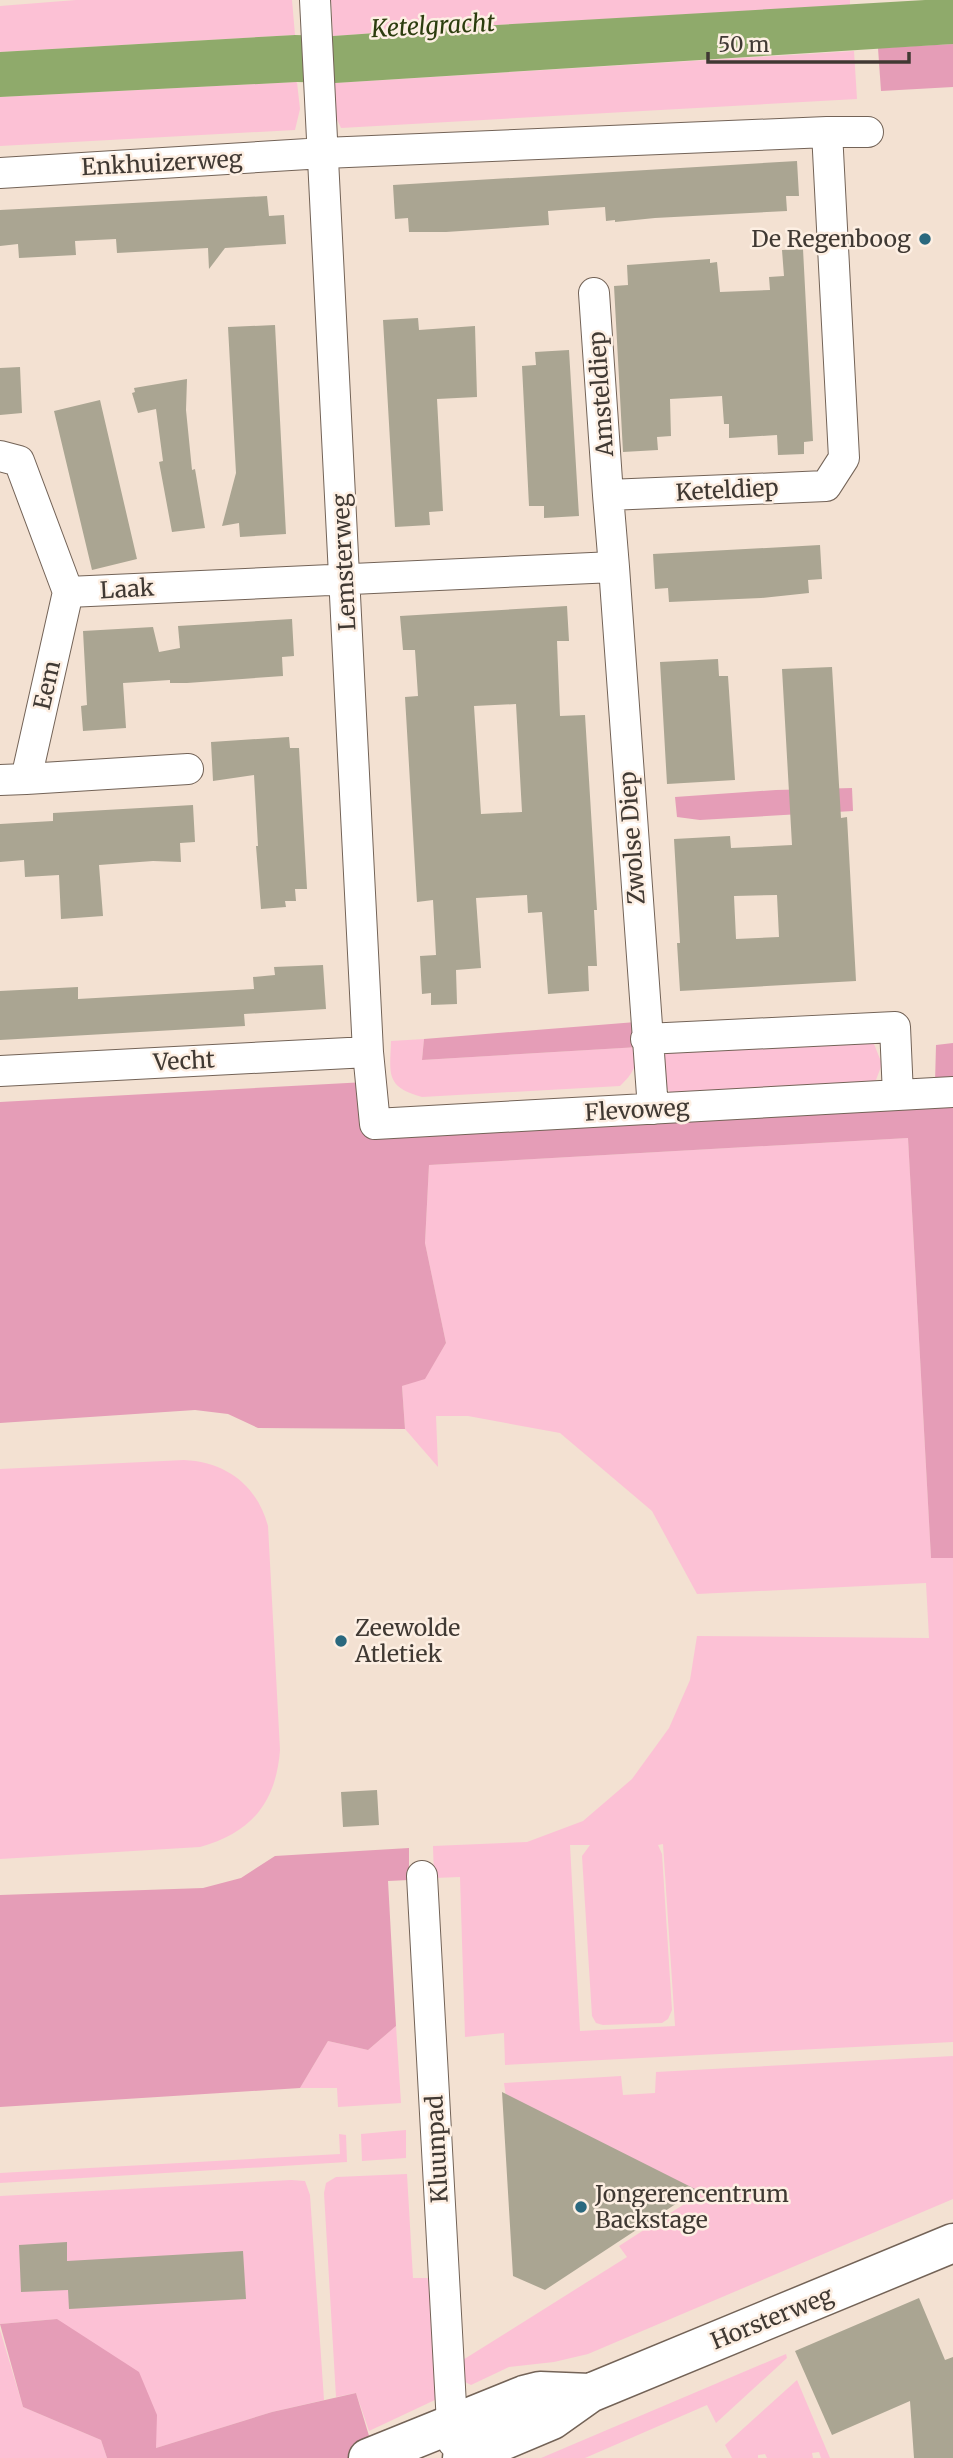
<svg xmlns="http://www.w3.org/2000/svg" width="953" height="2458" font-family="Merriweather,serif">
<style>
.green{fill:#fcc1d5;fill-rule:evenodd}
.forest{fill:#e59db7}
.water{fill:#8faa6b}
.building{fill:#aaa592;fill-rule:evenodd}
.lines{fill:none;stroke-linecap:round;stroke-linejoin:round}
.street-casing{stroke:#736357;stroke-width:32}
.secondary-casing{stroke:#736357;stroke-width:41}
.street{stroke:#fff;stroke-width:30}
.secondary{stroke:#fff;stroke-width:38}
.poi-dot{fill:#2a687e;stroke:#fdefe3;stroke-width:2.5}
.labels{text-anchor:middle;stroke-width:5;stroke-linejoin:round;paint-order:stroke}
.street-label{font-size:23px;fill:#403933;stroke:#fdefe3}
.poi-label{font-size:23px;fill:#403933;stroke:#fdefe3;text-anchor:start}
.water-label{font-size:24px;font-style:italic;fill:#2c3d0e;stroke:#fdefe3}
</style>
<rect width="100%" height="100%" fill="#f3e1d2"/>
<path class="green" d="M 76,0 L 292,0 L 295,35 L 0,52 L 0,6 Z
M 331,0 L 850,0 L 850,5 L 462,27 L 333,36 Z
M 854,51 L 857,99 L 341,128 L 335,115 L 335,83 Z
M 297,82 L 300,109 L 295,130 L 0,146 L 0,97 Z
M 856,1037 L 874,1044 L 882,1064 L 876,1080 L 859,1086 L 674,1096 L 658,1079 L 658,1047 Z
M 424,1039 L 422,1060 L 639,1047 C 637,1065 633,1074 620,1086 L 422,1097 C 385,1087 390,1074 391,1041 Z
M 908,1138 L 931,1558 L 953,1558 L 953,2042 L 505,2065 L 504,2033 L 465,2037 L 460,1877 L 434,1878 L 433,1846 L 527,1842 L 583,1821 L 632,1779 L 669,1728 L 690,1680 L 697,1636 L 929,1638 L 926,1583 L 697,1594 L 652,1511 L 560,1433 L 468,1416 L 436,1416 L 438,1467 L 405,1429 L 402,1386 L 425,1378 L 446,1343 L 425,1243 L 429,1165 ZM 663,1844 L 675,2026 L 580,2031 L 570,1845 L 590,1845 L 582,1856 L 592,2016 L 596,2023 L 603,2025 L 662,2023 L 668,2019 L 672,2010 L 662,1854 L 658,1845 Z
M 184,1460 C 226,1462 257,1485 268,1526 L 280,1750 C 276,1803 251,1833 200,1847 L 0,1859 L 0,1469 Z
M 396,2026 L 401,2103 L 338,2107 L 337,2088 L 300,2088 L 328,2041 L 368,2050 Z
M 953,2056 L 953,2199 L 588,2354 L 554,2362 L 509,2367 L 471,2385 L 463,2381 L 458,2363 L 627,2257 L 619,2246 L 700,2194 L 507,2104 L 504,2083 L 621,2076 L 623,2095 L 655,2093 L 656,2072 Z
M 406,2130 L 406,2158 L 362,2161 L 361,2134 Z
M 339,2134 L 346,2135 L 347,2162 L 0,2183 L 0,2173 L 340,2154 Z
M 407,2174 L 413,2278 L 431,2278 L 437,2399 L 369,2431 L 356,2393 L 336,2397 L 324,2193 L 326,2183 L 336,2177 Z
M 291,2180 L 305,2181 L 310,2195 L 324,2400 L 272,2412 L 156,2448 L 57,2319 L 0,2324 L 0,2196 Z
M 0,2330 L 23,2407 L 101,2440 L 107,2458 L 0,2458 Z
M 786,2354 L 787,2358 L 716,2423 L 707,2405 L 585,2458 L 541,2458 Z
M 797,2380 L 830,2458 L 821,2458 L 819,2452 L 812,2453 L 813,2458 L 767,2458 L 765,2454 L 758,2455 L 758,2458 L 732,2458 L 725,2445 Z"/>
<path class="forest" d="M 953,44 L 953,87 L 881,91 L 878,48 Z
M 852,788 L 853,811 L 700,820 L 677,817 L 675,797 L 776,790 Z
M 636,1022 L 639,1047 L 422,1060 L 424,1039 Z
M 953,1043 L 953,1082 L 935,1083 L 936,1045 Z
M 366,1082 L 387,1136 L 953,1106 L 953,1558 L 931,1558 L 908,1138 L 429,1165 L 425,1243 L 446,1343 L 425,1379 L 402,1386 L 405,1429 L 258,1428 L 228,1414 L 195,1410 L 0,1423 L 0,1102 Z
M 409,1848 L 409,1880 L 388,1881 L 396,2026 L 368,2050 L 328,2041 L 300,2088 L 0,2107 L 0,1895 L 203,1888 L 241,1878 L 275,1856 Z
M 57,2319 L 139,2372 L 157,2415 L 156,2448 L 272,2412 L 356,2393 L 373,2449 L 349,2458 L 107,2458 L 101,2440 L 23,2407 L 0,2324 Z"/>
<path class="water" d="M 925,0 L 953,0 L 953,44 L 335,83 L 297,82 L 0,97 L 0,52 L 295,35 L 333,36 L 462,27 Z"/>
<path class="building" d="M 797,161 L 799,196 L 786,196 L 787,211 L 655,218 L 615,222 L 615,220 L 606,221 L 605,207 L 561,210 L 548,211 L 549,225 L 446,232 L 409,232 L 408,218 L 395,219 L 393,185 Z
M 267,196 L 269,216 L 284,215 L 286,244 L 225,248 L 209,269 L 208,248 L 117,253 L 116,239 L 75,241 L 76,255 L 19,258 L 18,244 L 0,246 L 0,210 Z
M 803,249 L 813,441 L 804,442 L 804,454 L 778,455 L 777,435 L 729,438 L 729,424 L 724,424 L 722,396 L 670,399 L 671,436 L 657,437 L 658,450 L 623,452 L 614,286 L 628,285 L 627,265 L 710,259 L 710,263 L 717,262 L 720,292 L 770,290 L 769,277 L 784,276 L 782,250 Z
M 418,318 L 419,330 L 475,326 L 477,397 L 437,399 L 443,511 L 429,512 L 430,525 L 395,527 L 383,320 Z
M 275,325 L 286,534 L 240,537 L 239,523 L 222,526 L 236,473 L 228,327 Z
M 569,350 L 579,516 L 544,518 L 544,506 L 529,506 L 522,366 L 536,365 L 535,352 Z
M 20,367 L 22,413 L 0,415 L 0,368 Z
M 187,379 L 186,410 L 192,470 L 195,469 L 205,528 L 172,532 L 159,462 L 163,461 L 156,409 L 138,413 L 132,393 L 135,392 L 134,388 Z
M 100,400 L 137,559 L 92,570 L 54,411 Z
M 820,545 L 822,579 L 808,580 L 809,593 L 761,598 L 669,602 L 668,588 L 655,589 L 653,554 Z
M 567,606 L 569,641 L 557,641 L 560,716 L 585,715 L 597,910 L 594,910 L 597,966 L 588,966 L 589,991 L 548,994 L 542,912 L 528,913 L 527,895 L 476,898 L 481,968 L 456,970 L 457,1004 L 431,1005 L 431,993 L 422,994 L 420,956 L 436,955 L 433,900 L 417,902 L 405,697 L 418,696 L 415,650 L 403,650 L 400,616 ZM 516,704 L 522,812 L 481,814 L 474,706 Z
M 292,619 L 294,656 L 282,657 L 283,676 L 187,683 L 170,683 L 170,680 L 123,683 L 126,728 L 83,731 L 81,706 L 87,705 L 83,631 L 153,627 L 159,652 L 180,648 L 178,626 Z
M 718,659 L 719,676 L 728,676 L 735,780 L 667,784 L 660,662 Z
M 832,667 L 841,818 L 847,817 L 856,981 L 680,991 L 677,943 L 680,943 L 674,839 L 730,836 L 731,848 L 792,845 L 782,669 ZM 777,895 L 779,937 L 736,939 L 734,896 Z
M 289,737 L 290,748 L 299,748 L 307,889 L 295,889 L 296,901 L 285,901 L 286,907 L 261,909 L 256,846 L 258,846 L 254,775 L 213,781 L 211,742 Z
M 193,805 L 195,842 L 180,843 L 181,862 L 153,861 L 99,865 L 103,916 L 61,919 L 59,875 L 25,877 L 24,860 L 0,862 L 0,824 L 53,821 L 53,813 Z
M 323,965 L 326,1009 L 244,1014 L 245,1026 L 0,1040 L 0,991 L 78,987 L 78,999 L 254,989 L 253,977 L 275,975 L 274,967 Z
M 377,1790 L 379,1825 L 343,1827 L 341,1792 Z
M 502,2092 L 697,2190 L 545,2290 L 513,2276 Z
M 67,2242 L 67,2261 L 243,2251 L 246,2299 L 69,2309 L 68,2290 L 21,2292 L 19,2245 Z
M 919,2298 L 945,2360 L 953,2357 L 953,2458 L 914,2458 L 910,2401 L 832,2435 L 795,2351 Z"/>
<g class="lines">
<defs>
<path id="street" d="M 315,0 L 368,1052 L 375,1124 L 953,1092
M 827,132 L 868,132
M 0,173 L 324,153 L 827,132 L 844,458 L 826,486 L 608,495 L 614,567 L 68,592 L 19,461 L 0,456
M 594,293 L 608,495
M 614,567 L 653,1109
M 26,779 L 188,769
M 0,780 L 26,779 L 68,592
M 646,1039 L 895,1027 L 898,1095
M 0,1071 L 368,1052
M 422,1876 L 453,2442"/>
<path id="secondary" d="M 368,2458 L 524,2395 L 540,2391 L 590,2393
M 462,2458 L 552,2420 L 590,2393 L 953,2243"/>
</defs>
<use href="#street" class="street-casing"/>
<use href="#secondary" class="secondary-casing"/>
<use href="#street" class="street"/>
<use href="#secondary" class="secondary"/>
</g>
<g class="poi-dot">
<circle cx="925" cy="239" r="7"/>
<circle cx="341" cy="1641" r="7"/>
<circle cx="581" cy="2207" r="7"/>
</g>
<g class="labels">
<g class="street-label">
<text transform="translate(162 163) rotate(-3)" y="8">Enkhuizerweg</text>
<text transform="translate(601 394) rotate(-94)" y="8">Amsteldiep</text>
<text transform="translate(727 490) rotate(-3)" y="8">Keteldiep</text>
<text transform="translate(344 562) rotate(-93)" y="8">Lemsterweg</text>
<text transform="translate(127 589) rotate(-3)" y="8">Laak</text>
<text transform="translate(47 685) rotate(-77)" y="8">Eem</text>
<text transform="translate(632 838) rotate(-94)" y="8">Zwolse Diep</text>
<text transform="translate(184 1061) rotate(-3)" y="8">Vecht</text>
<text transform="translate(637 1110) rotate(-3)" y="8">Flevoweg</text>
<text transform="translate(437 2149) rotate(-93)" y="8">Kluunpad</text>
<text transform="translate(772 2318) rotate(-22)" y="8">Horsterweg</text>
</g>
<g class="poi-label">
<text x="911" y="247" text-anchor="end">De Regenboog</text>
<text x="355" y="1636">Zeewolde<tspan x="355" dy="26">Atletiek</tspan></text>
<text x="595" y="2202">Jongerencentrum<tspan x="595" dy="26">Backstage</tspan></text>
</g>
<g class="water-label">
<text transform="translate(433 26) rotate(-3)" y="8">Ketelgracht</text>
</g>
</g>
<path d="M708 52v10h201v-10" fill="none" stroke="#403933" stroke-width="3.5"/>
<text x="718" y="52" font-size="21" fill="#403933" stroke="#fdefe3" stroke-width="5" paint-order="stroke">50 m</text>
</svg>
